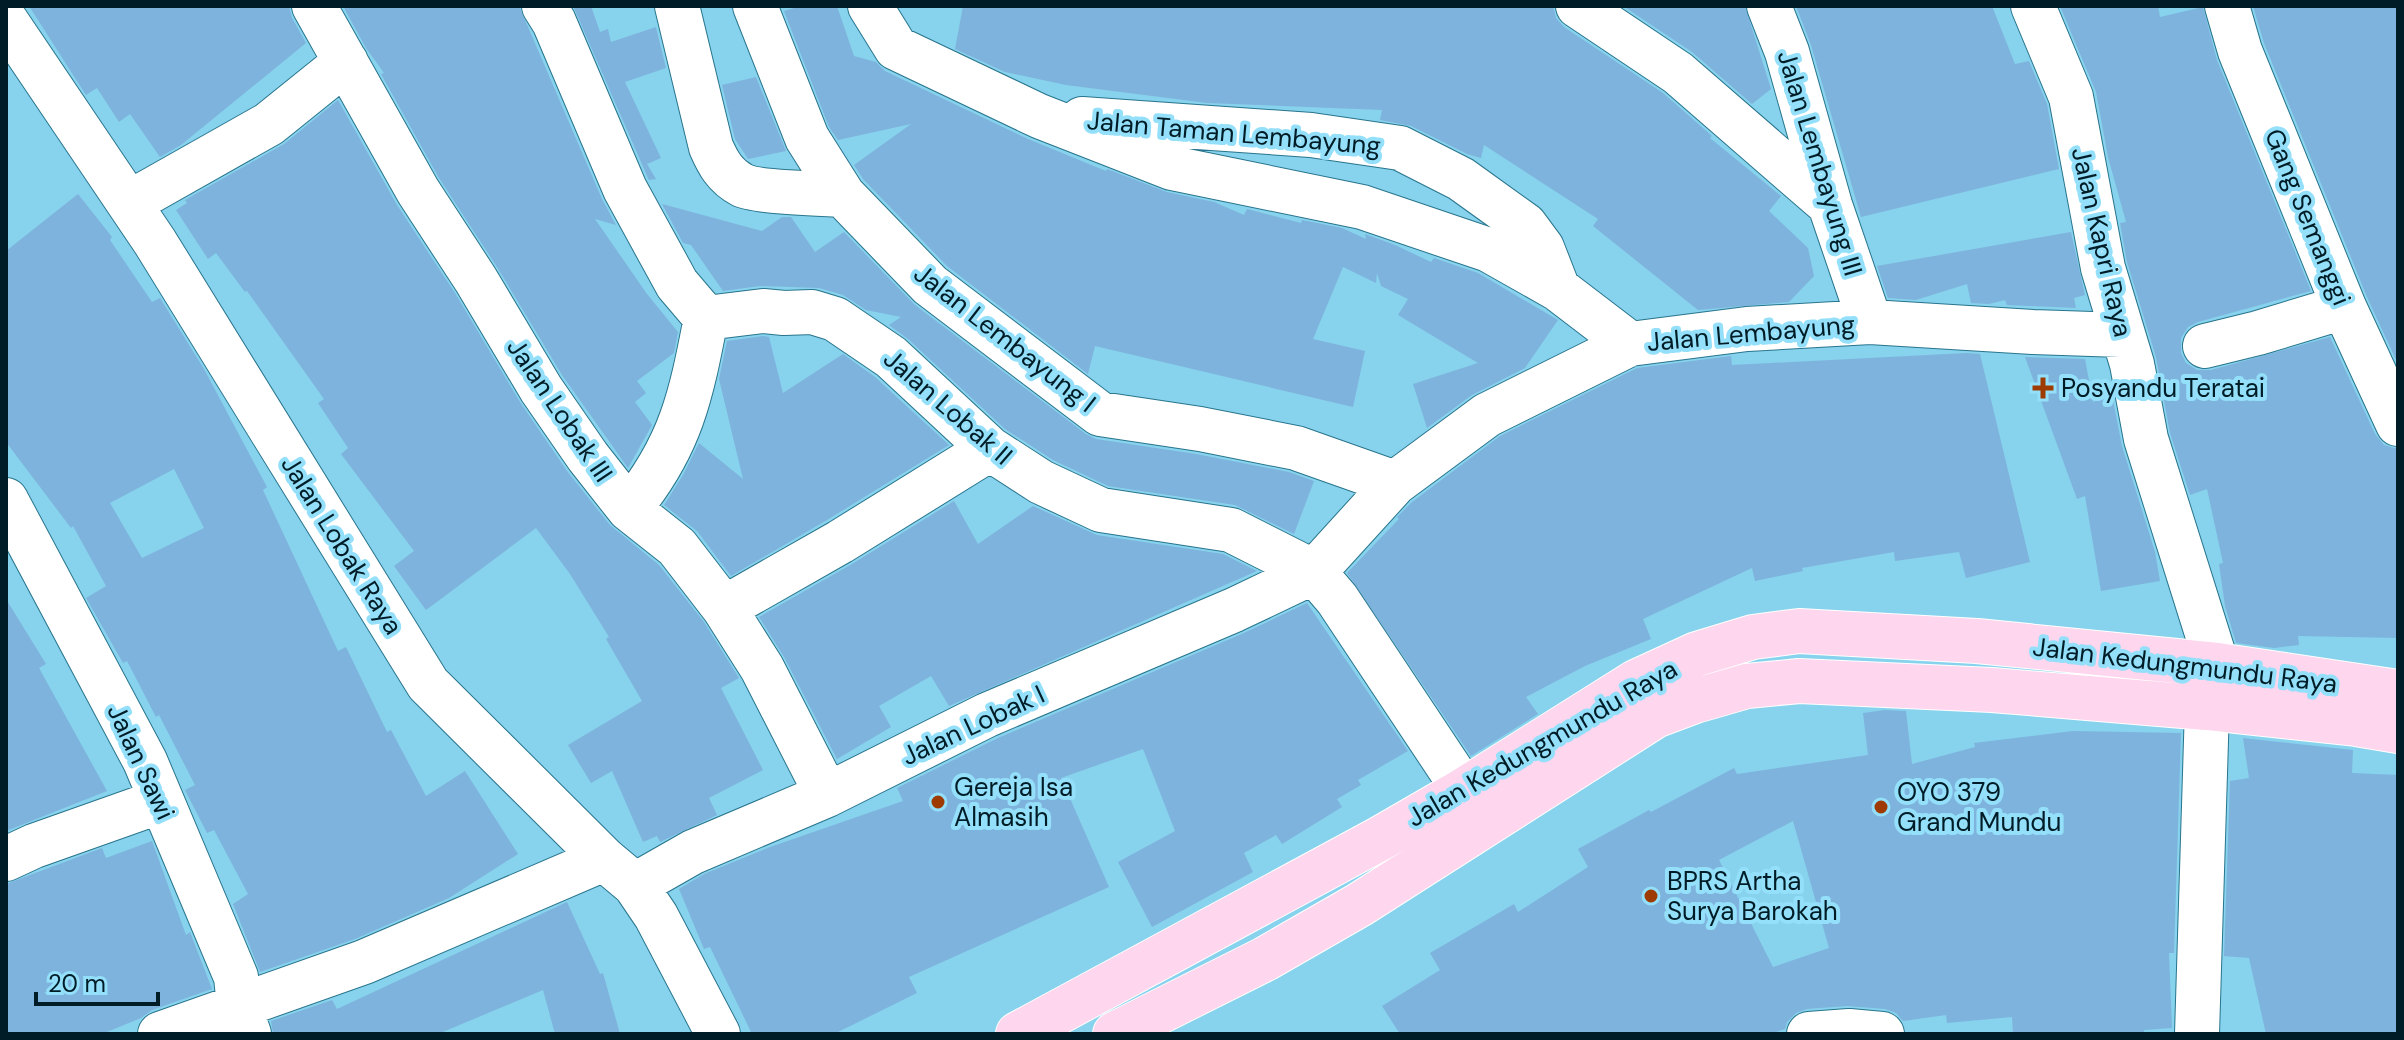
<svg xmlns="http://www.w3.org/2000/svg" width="2404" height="1040" font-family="'DM Sans',sans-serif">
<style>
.building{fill:#7eb3dd;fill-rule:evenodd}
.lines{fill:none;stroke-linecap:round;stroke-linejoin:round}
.minor-casing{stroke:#28758d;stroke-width:46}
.major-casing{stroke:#fff;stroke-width:46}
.minor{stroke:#fff;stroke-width:44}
.major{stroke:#fed6ee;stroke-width:44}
.poi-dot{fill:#9e3b02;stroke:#94dff9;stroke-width:3}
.labels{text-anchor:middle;stroke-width:8;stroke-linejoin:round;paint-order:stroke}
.street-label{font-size:26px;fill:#001d27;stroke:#94dff9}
.poi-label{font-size:26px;fill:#001d27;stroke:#94dff9;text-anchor:start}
</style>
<rect width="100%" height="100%" fill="#87d2ec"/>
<path class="building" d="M 29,6 L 289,6 L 292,18 L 306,43 L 181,145 L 160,157 L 130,114 L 119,122 L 97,88 L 86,95 Z
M 343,6 L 519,6 L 602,199 L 616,225 L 595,219 L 647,294 L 678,332 L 674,353 L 637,381 L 646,393 L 635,402 L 652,425 L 628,468 L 562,375 L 497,267 L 439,178 L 381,74 L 384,73 L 366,48 Z
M 573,6 L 591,6 L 600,32 L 608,29 L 611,42 L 656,27 L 666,68 L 625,82 L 661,158 L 647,164 L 656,179 L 649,180 L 648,178 Z
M 801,6 L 837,6 L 854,56 L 876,62 L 885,71 L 1028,139 L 1106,171 L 1107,169 L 1167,192 L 1214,202 L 1244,215 L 1247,209 L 1301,223 L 1302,220 L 1342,228 L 1366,239 L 1365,234 L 1395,245 L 1431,262 L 1434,258 L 1478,273 L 1558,320 L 1525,368 L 1472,395 L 1427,428 L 1413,384 L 1478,363 L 1398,315 L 1408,299 L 1381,286 L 1377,273 L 1376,283 L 1343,267 L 1313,339 L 1365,351 L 1353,407 L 1095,346 L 1088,374 L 947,266 L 863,179 L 854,165 L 911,124 L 838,140 L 829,127 L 784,11 Z
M 963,6 L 1553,6 L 1556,18 L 1564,27 L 1663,93 L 1712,136 L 1710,138 L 1781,196 L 1769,211 L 1808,248 L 1814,276 L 1789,302 L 1698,310 L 1593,226 L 1598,219 L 1484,145 L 1481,158 L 1467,154 L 1411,126 L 1380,120 L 1382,110 L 1207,103 L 1066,85 L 1005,72 L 955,49 Z
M 1623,6 L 1745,6 L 1771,89 L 1752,104 L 1692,52 Z
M 1796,6 L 1992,6 L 2015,64 L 2029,61 L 2047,104 L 2059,169 L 1861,217 L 1811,45 Z
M 2060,6 L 2158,6 L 2160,17 L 2203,7 L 2217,60 L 2311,291 L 2198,322 L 2188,327 L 2181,338 L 2181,353 L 2186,363 L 2197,370 L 2211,370 L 2330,337 L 2375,434 L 2384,445 L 2398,449 L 2398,638 L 2298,636 L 2299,645 L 2274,648 L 2236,643 L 2225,606 L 2219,564 L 2223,563 L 2207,489 L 2190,495 L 2170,433 L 2156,357 L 2127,262 L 2120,223 L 2126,222 L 2108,157 L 2096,92 Z
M 2253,6 L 2398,6 L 2398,364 L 2367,297 L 2264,43 Z
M 756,77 L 786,151 L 748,159 L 735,139 L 722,85 Z
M 338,100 L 397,205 L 455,293 L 520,402 L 567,471 L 610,525 L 659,565 L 704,622 L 739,678 L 721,688 L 763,770 L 709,798 L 717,815 L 660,842 L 657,836 L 643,842 L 612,771 L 591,783 L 568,745 L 642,701 L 606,639 L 609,637 L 570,574 L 536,528 L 426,610 L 394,566 L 414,551 L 341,454 L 348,448 L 318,403 L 324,399 L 247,291 L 245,292 L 216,253 L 208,259 L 176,210 L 187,203 L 185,200 L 284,144 Z
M 78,194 L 112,237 L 110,240 L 152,302 L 160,298 L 204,369 L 267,487 L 263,490 L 338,651 L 346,647 L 387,732 L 391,730 L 426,796 L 465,771 L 518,854 L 449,898 L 355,939 L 260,972 L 233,904 L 248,894 L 214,830 L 207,833 L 185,790 L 195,785 L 159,715 L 156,717 L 127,661 L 123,663 L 86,598 L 106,586 L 73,526 L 71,528 L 6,442 L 6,251 ZM 174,469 L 204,528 L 142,558 L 110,503 Z
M 662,204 L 762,231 L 782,217 L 791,217 L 815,252 L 844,232 L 915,305 L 1086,434 L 1096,439 L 1196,454 L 1289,472 L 1314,481 L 1294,534 L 1235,505 L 1108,486 L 1053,460 L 1005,429 L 908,339 L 889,325 L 901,317 L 866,310 L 843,295 L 819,288 L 760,286 L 723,291 L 691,245 L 683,243 Z
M 2071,232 L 2085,295 L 2074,298 L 2076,308 L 2007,305 L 2005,300 L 1989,304 L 1971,303 L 1967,284 L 1916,300 L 1888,298 L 1877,266 Z
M 763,336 L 769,337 L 783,393 L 843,354 L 875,377 L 949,445 L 827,520 L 731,576 L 697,531 L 664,505 L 683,475 L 699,443 L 743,479 L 719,379 L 727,341 Z
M 1966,353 L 1980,354 L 2030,562 L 1966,578 L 1959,552 L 1895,561 L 1894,552 L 1802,568 L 1803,571 L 1755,581 L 1752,568 L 1643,619 L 1651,639 L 1585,666 L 1526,697 L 1538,714 L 1471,756 L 1347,573 L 1399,519 L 1397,517 L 1412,502 L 1500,436 L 1637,368 L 1731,356 L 1732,365 Z
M 2025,357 L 2085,359 L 2093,402 L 2112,395 L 2122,446 L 2155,552 L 2160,581 L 2101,591 L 2085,496 L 2077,499 Z
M 954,501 L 978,544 L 1033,506 L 1097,535 L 1223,554 L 1257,571 L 949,706 L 931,676 L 879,706 L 891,727 L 837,759 L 784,657 L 759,617 L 852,564 Z
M 6,599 L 46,664 L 39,668 L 107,791 L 6,831 Z
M 1307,603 L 1408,751 L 1358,780 L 1361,785 L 1337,799 L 1342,807 L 1282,844 L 1276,835 L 1244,853 L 1253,872 L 1152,927 L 1118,862 L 1175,831 L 1143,749 L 1061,778 L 1109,887 L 909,977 L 917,993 L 834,1034 L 752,1034 L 710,947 L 704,949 L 679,889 L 704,874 L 770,847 L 903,801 L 897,788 L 998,738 L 1244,633 Z
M 1885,710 L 1906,711 L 1912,764 L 1975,747 L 1974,743 L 2073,731 L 2181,733 L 2174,953 L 2169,953 L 2172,1028 L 2144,1030 L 2144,1034 L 2013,1034 L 2012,1017 L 1947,1023 L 1946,1015 L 1903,1021 L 1896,1013 L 1885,1009 L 1847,1006 L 1807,1009 L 1796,1013 L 1787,1022 L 1785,1029 L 1770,1034 L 1400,1034 L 1382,1006 L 1440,970 L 1430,953 L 1514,904 L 1518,912 L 1588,867 L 1578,849 L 1649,810 L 1651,812 L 1734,768 L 1737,774 L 1868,755 L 1863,713 ZM 1793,821 L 1829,948 L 1773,967 L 1719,860 Z
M 2243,738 L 2353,750 L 2352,773 L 2398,775 L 2398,1034 L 2266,1034 L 2249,958 L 2224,956 L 2230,781 L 2249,778 Z
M 152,841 L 186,935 L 190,932 L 212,989 L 152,1010 L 141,1018 L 102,1034 L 6,1034 L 6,884 L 102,848 L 106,858 Z
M 567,902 L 600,974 L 603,973 L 620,1034 L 555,1034 L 543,990 L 438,1034 L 273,1034 L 271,1021 L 332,1000 L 337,1009 Z"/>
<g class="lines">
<defs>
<path id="minor" d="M 314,6 L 418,191 L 476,280 L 541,389 L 588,457 L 629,509 L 677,547 L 724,608 L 762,668 L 827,795
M 544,6 L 554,22 L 625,189 L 677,284 L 706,318 L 763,311 L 784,313 L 812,312 L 835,319 L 891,357 L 990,449 L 1041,482 L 1101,510 L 1231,530 L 1314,572 L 1337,599 L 1464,790
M 677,6 L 711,147 C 718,163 725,176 742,185 C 755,192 823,194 843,195
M 755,6 L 807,138 L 843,195 L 930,285 L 1100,414 L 1200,429 L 1296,448 L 1395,483
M 870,6 L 896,48 L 1039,116 L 1172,168 L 1362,207 L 1489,250 L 1558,289 L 1630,344
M 1578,6 L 1678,73 L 1830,205
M 1769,6 L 1787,52 L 1830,205 L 1870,322
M 2033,6 L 2071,97 L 2103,268 L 2132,364 L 2146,439 L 2217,665 L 2207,708 L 2197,1034
M 2227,6 L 2240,51 L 2344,307 L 2398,424
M 6,21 L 155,242 L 428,684 L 604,859 L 635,885 L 656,916 L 718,1034
M 1082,119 L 1311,135 L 1400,148 L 1461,179 L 1525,225 L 1542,248 L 1558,289
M 129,203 L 269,124 L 346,62
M 2205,346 L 2258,333 L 2344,307
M 6,500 L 145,761 L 236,977 L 239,1006 L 249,1034
M 629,509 C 681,446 691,396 706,318
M 724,608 L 840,542 L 990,449
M 6,859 L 34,846 L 161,801
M 635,885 L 693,852 L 827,795 L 987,715 L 1234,610 L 1314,572 L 1395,483 L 1487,415 L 1630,344 L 1747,329 L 1870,322 L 2033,332 L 2121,335
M 160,1034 L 364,962 L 604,859
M 1809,1034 L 1849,1031 L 1882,1034"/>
<path id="major" d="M 1018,1034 L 1381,838 L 1464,790 L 1636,682 L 1697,654 L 1753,637 L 1799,631 L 1977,641 L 2217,665 L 2398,692
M 1115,1034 L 1265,959 L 1359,905 L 1655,716 L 1695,701 L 1747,686 L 1799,681 L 1992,690 L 2207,708 L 2356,724 L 2398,731"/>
</defs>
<use href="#minor" class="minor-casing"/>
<use href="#major" class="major-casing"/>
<use href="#minor" class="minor"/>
<use href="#major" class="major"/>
</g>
<g class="poi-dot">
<path d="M2039 376h8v8h8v8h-8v8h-8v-8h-8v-8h8z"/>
<circle cx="938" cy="802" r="8"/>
<circle cx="1881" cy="807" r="8"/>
<circle cx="1651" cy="896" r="8"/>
</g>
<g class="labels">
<g class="street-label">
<text transform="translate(1234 133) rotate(5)" y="9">Jalan Taman Lembayung</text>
<text transform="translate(1820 163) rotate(73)" y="9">Jalan Lembayung III</text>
<text transform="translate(2308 217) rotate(68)" y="9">Gang Semanggi</text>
<text transform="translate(2102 242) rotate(77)" y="9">Jalan Kapri Raya</text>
<text transform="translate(1751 333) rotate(-5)" y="9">Jalan Lembayung</text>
<text transform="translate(1005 338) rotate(38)" y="9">Jalan Lembayung I</text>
<text transform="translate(948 407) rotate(41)" y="9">Jalan Lobak II</text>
<text transform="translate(560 410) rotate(56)" y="9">Jalan Lobak III</text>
<text transform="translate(342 545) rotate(58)" y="9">Jalan Lobak Raya</text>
<text transform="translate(2185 665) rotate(7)" y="9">Jalan Kedungmundu Raya</text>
<text transform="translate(973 725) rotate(-25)" y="9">Jalan Lobak I</text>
<text transform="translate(1542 743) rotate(-30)" y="9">Jalan Kedungmundu Raya</text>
<text transform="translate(141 762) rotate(65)" y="9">Jalan Sawi</text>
</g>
<g class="poi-label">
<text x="2061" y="397">Posyandu Teratai</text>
<text x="954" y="796">Gereja Isa<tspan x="954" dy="30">Almasih</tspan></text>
<text x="1897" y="801">OYO 379<tspan x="1897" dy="30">Grand Mundu</tspan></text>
<text x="1667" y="890">BPRS Artha<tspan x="1667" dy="30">Surya Barokah</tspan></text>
</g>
</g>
<rect width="2404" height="1040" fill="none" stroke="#001d27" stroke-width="16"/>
<path d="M36 992v12h122v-12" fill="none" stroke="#001d27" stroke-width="4"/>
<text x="48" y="992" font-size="24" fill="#001d27" stroke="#94dff9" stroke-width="6" paint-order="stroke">20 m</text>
</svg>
